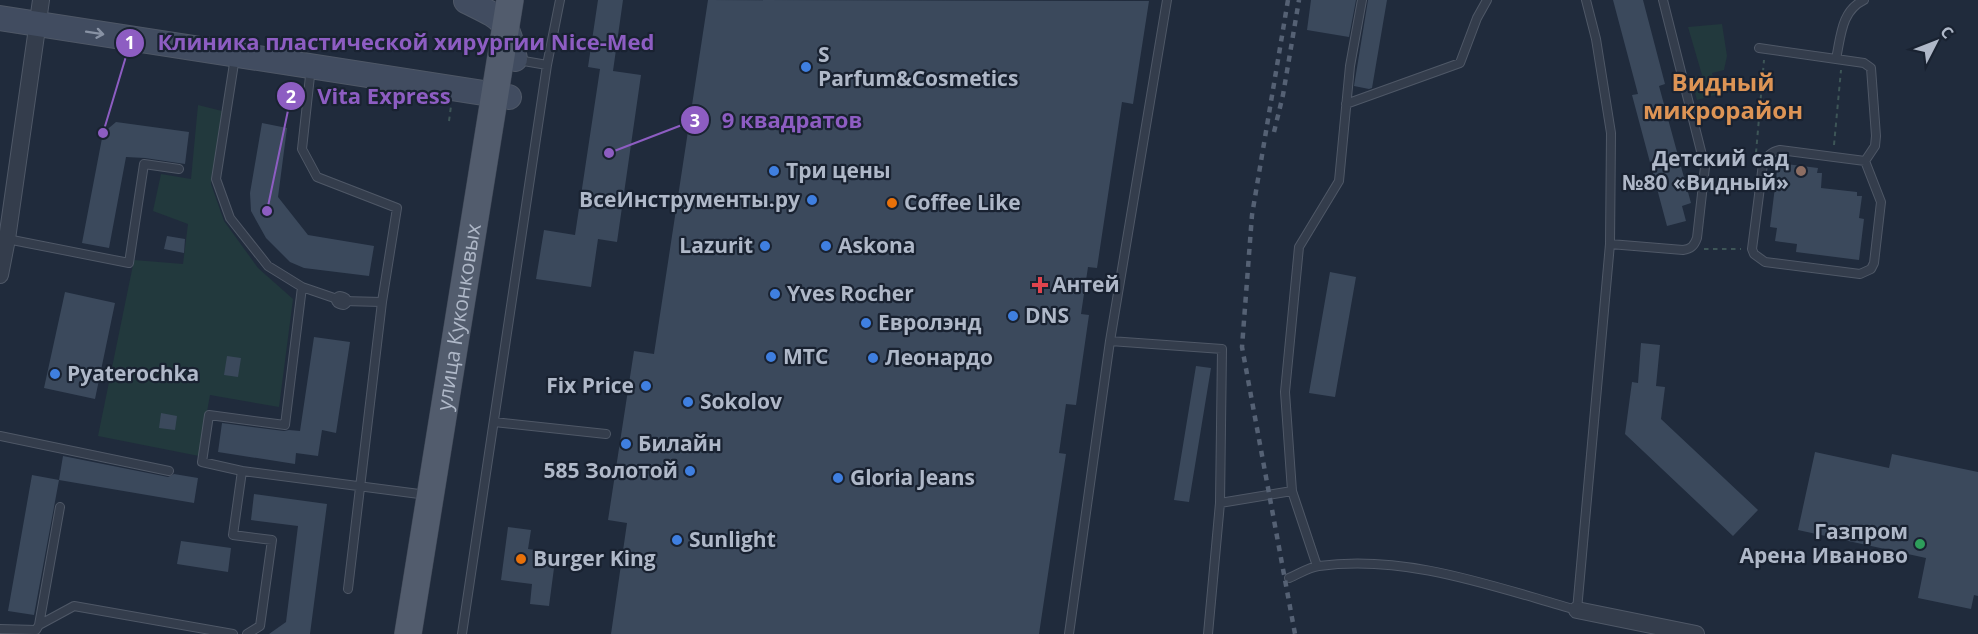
<svg xmlns="http://www.w3.org/2000/svg" width="1978" height="634" font-family="'Open Sans',sans-serif">
<style>
.green{fill:#22393d}
.building{fill:#3b495c}
.lines{fill:none;stroke-linecap:round;stroke-linejoin:round}
.lane-casing{stroke:#4f5867;stroke-width:10}
.street-casing{stroke:#4f5867;stroke-width:18}
.secondary-casing{stroke:#4f5867;stroke-width:26}
.primary-casing{stroke:#3d4655;stroke-width:28}
.path{stroke:#3d5557;stroke-width:2;stroke-dasharray:4.5 4.5;stroke-linecap:butt}
.lane{stroke:#343d4c;stroke-width:8}
.street{stroke:#343d4c;stroke-width:16}
.secondary{stroke:#414c60;stroke-width:24}
.primary{stroke:#525c6d;stroke-width:27}
.rail{stroke:#556174;stroke-width:4.5;stroke-dasharray:6 6;stroke-linecap:butt}
.oneway{stroke:#8892a4}
.shop-dot{fill:#3f7fe0;stroke:#192231;stroke-width:2}
.education-dot{fill:#8d6e63;stroke:#192231;stroke-width:2}
.food-dot{fill:#e8710a;stroke:#192231;stroke-width:2}
.health-dot{fill:#e0444e;stroke:#192231;stroke-width:2}
.leisure-dot{fill:#2e9e5b;stroke:#192231;stroke-width:2}
.labels{text-anchor:middle;stroke-width:4.5;stroke-linejoin:round;paint-order:stroke}
.poi-label{font-size:21px;font-weight:bold;fill:#afb8c8;stroke:#192231;text-anchor:start}
.street-label{font-size:21px;fill:#afb8c8;stroke:#192231}
.quarter-label{font-size:24px;font-weight:bold;fill:#dd9455;stroke:#192231}
.leader{fill:none;stroke:#8d5dc2;stroke-width:2}
.callout-dot{fill:#8d5dc2;stroke:#192231;stroke-width:2}
.mark-label{font-size:18px;text-anchor:middle;font-weight:bold;fill:#fff}
.callout-label{font-size:22px;text-anchor:middle;font-weight:bold;fill:#8d5dc2;stroke:#192231;stroke-width:4.5;stroke-linejoin:round;paint-order:stroke}
</style>
<rect width="100%" height="100%" fill="#202b3c"/>
<path class="green" d="M 1722,24 L 1727,56 L 1724,70 L 1712,73 L 1718,94 L 1697,100 L 1691,78 L 1702,75 L 1688,27 Z
M 198,105 L 222,111 L 211,184 L 224,221 L 258,268 L 293,299 L 279,407 L 210,395 L 199,456 L 98,436 L 134,260 L 183,264 L 188,224 L 153,211 L 161,174 L 191,179 Z"/>
<path class="building" d="M 598,0 L 623,0 L 613,71 L 641,75 L 617,242 L 598,239 L 591,287 L 536,279 L 544,230 L 575,235 L 600,69 L 588,67 Z
M 708,0 L 1149,1 L 1133,104 L 1122,102 L 1097,268 L 1088,267 L 1081,314 L 1089,315 L 1076,405 L 1066,404 L 1059,453 L 1066,454 L 1039,634 L 611,634 L 627,523 L 608,520 L 634,351 L 654,354 Z
M 1311,0 L 1356,0 L 1349,37 L 1307,30 Z
M 1368,0 L 1387,0 L 1372,88 L 1369,89 L 1354,86 Z
M 1613,0 L 1643,0 L 1665,84 L 1659,86 L 1691,203 L 1682,206 L 1686,221 L 1667,226 L 1632,95 L 1638,94 Z
M 116,122 L 189,132 L 185,164 L 145,158 L 126,157 L 109,248 L 82,243 L 103,133 Z
M 262,123 L 287,128 L 278,197 L 308,235 L 374,246 L 369,276 L 304,268 L 290,262 L 266,238 L 251,211 L 250,193 Z
M 1778,163 L 1818,168 L 1817,173 L 1822,173 L 1821,188 L 1857,192 L 1857,196 L 1862,196 L 1859,218 L 1864,219 L 1859,260 L 1796,252 L 1797,244 L 1775,241 L 1777,228 L 1770,227 Z
M 167,236 L 185,239 L 184,253 L 164,249 Z
M 1330,272 L 1356,277 L 1335,397 L 1309,393 Z
M 65,292 L 115,303 L 95,399 L 44,388 Z
M 314,337 L 350,342 L 336,433 L 322,430 L 318,456 L 296,453 L 295,464 L 218,452 L 222,423 L 284,431 L 289,430 L 300,431 Z
M 1641,343 L 1660,345 L 1656,386 L 1665,387 L 1661,419 L 1758,510 L 1733,536 L 1625,434 L 1632,382 L 1638,383 Z
M 227,356 L 241,358 L 238,377 L 224,375 Z
M 1196,366 L 1211,368 L 1189,502 L 1174,500 Z
M 161,413 L 177,416 L 175,430 L 159,428 Z
M 1815,452 L 1889,468 L 1892,454 L 1978,472 L 1978,596 L 1974,595 L 1971,609 L 1918,598 L 1926,558 L 1798,530 Z
M 63,456 L 168,477 L 174,474 L 198,478 L 194,503 L 59,480 Z
M 32,475 L 59,480 L 34,615 L 8,611 Z
M 254,494 L 327,504 L 310,634 L 269,634 L 286,622 L 298,526 L 251,520 Z
M 508,527 L 531,530 L 528,549 L 556,553 L 549,606 L 530,604 L 532,584 L 501,580 Z
M 181,541 L 231,548 L 228,572 L 177,564 Z"/>
<g class="lines">
<defs>
<path id="lane" d="M 1167,0 L 1110,341 L 1222,349 L 1220,503 L 1208,634
M 1759,48 L 1836,59 C 1841,36 1841,11 1864,0
M 235,57 L 216,179 L 230,218 L 268,266 L 302,287 L 285,425 L 209,415 L 202,462 L 242,471
M 1836,59 L 1864,63 L 1871,68 L 1876,136 L 1875,146 L 1865,161 L 1780,150 C 1771,152 1767,156 1763,164 L 1752,249 L 1754,254 L 1765,262 L 1860,274 L 1871,269 L 1874,263 L 1881,202 L 1865,161
M 518,60 L 547,65 L 560,0
M 311,67 L 302,149 L 317,177 L 397,208 L 382,302 L 348,589
M 1346,104 L 1460,63 L 1477,18 L 1487,0
M 7,239 L 129,263 L 144,164 L 179,169
M 1610,244 L 1683,250 C 1691,249 1694,246 1697,238 L 1705,167 L 1663,0
M 302,287 L 340,300
M 343,301 L 382,302
M 494,422 L 606,434
M 0,436 L 169,471
M 1292,491 L 1317,566
M 1220,503 L 1292,491 L 1285,392 L 1299,247 L 1339,181 L 1350,66 L 1362,0
M 60,507 L 39,625 L 74,606 L 233,634
M 1289,578 C 1299,574 1309,567 1319,566 C 1407,554 1494,587 1577,610 L 1610,244 L 1611,133 L 1596,39 L 1586,0
M 0,629 L 36,630 L 39,625
M 247,634 L 260,626 L 272,540 L 233,535 L 242,471 L 427,495
M 462,634 L 547,65
M 1069,634 L 1110,341"/>
<path id="street" d="M 0,275 L 7,239 L 41,0
M 340,300 L 343,301
M 1577,610 L 1696,634"/>
<path id="secondary" d="M 466,1 C 502,19 507,18 515,59
M 0,18 L 509,97"/>
<g id="primary">
<path id="s1" d="M 408,634 L 510,0"/>
</g>
</defs>
<use href="#lane" class="lane-casing"/>
<use href="#street" class="street-casing"/>
<use href="#secondary" class="secondary-casing"/>
<use href="#primary" class="primary-casing"/>
<path class="path" d="M 449,121 L 451,106
M 1834,145 L 1841,70
M 1756,153 L 1764,60
M 1704,249 L 1741,249"/>
<use href="#lane" class="lane"/>
<use href="#street" class="street"/>
<use href="#secondary" class="secondary"/>
<use href="#primary" class="primary"/>
<path class="rail" d="M 1288,0 L 1252,215 L 1242,347 L 1295,634
M 1274,132 L 1283,95 L 1299,0"/>
</g>
<defs><path id="oneway-shaft" d="M-6 0H5M1.5-3L5.5 0L1.5 3" fill="none" stroke-width="1.6" stroke-linecap="round" stroke-linejoin="round" transform="scale(1.5)"/></defs>
<use class="oneway" href="#oneway-shaft" transform="translate(95 33) rotate(9)"/>
<g class="shop-dot">
<circle cx="806" cy="67" r="6"/>
<circle cx="774" cy="171" r="6"/>
<circle cx="812" cy="200" r="6"/>
<circle cx="765" cy="246" r="6"/>
<circle cx="826" cy="246" r="6"/>
<circle cx="775" cy="294" r="6"/>
<circle cx="1013" cy="316" r="6"/>
<circle cx="866" cy="323" r="6"/>
<circle cx="771" cy="357" r="6"/>
<circle cx="873" cy="358" r="6"/>
<circle cx="55" cy="374" r="6"/>
<circle cx="646" cy="386" r="6"/>
<circle cx="688" cy="402" r="6"/>
<circle cx="626" cy="444" r="6"/>
<circle cx="690" cy="471" r="6"/>
<circle cx="838" cy="478" r="6"/>
<circle cx="677" cy="540" r="6"/>
</g>
<circle class="education-dot" cx="1801" cy="171" r="6"/>
<g class="food-dot">
<circle cx="892" cy="203" r="6"/>
<circle cx="521" cy="559" r="6"/>
</g>
<path class="health-dot" d="M1037 276h6v6h6v6h-6v6h-6v-6h-6v-6h6z"/>
<circle class="leisure-dot" cx="1920" cy="544" r="6"/>
<g class="labels">
<g class="poi-label">
<text x="818" y="62">S<tspan x="818" dy="24">Parfum&amp;Cosmetics</tspan></text>
<text x="1789" y="166" text-anchor="end">Детский сад<tspan x="1789" dy="24">№80 «Видный»</tspan></text>
<text x="786" y="178">Три цены</text>
<text x="800" y="207" text-anchor="end">ВсеИнструменты.ру</text>
<text x="904" y="210">Coffee Like</text>
<text x="753" y="253" text-anchor="end">Lazurit</text>
<text x="838" y="253">Askona</text>
<text x="1052" y="292">Антей</text>
<text x="787" y="301">Yves Rocher</text>
<text x="1025" y="323">DNS</text>
<text x="878" y="330">Евролэнд</text>
<text x="783" y="364">МТС</text>
<text x="885" y="365">Леонардо</text>
<text x="67" y="381">Pyaterochka</text>
<text x="634" y="393" text-anchor="end">Fix Price</text>
<text x="700" y="409">Sokolov</text>
<text x="638" y="451">Билайн</text>
<text x="678" y="478" text-anchor="end">585 Золотой</text>
<text x="850" y="485">Gloria Jeans</text>
<text x="1908" y="539" text-anchor="end">Газпром<tspan x="1908" dy="24">Арена Иваново</tspan></text>
<text x="689" y="547">Sunlight</text>
<text x="533" y="566">Burger King</text>
</g>
<g class="street-label">
<text dy="7" stroke="none"><textPath href="#s1" startOffset="321">улица Куконковых</textPath></text>
</g>
<g class="quarter-label">
<text x="1723" y="91">Видный<tspan x="1723" dy="28">микрорайон</tspan></text>
</g>
</g>
<path class="leader" d="M103 133L130 43M267 211L291 96M609 153L695 120"/>
<g class="callout-dot">
<circle cx="103" cy="133" r="6"/>
<circle cx="267" cy="211" r="6"/>
<circle cx="609" cy="153" r="6"/>
<circle cx="130" cy="43" r="15"/>
<circle cx="291" cy="96" r="15"/>
<circle cx="695" cy="120" r="15"/>
</g>
<g class="mark-label">
<text x="130" y="49">1</text>
<text x="291" y="103">2</text>
<text x="695" y="127">3</text>
</g>
<g class="callout-label">
<text x="406" y="50">Клиника пластической хирургии Nice-Med</text>
<text x="384" y="104">Vita Express</text>
<text x="792" y="128">9 квадратов</text>
</g>
<g transform="translate(1936 42) rotate(48)" stroke="#192231" stroke-width="4.5" paint-order="stroke">
<path d="M0-4.5L10 22L0 15L-10 22Z" fill="#afb8c8"/>
<text y="-9" font-size="16" font-weight="bold" text-anchor="middle" fill="#afb8c8">С</text>
</g>
</svg>
